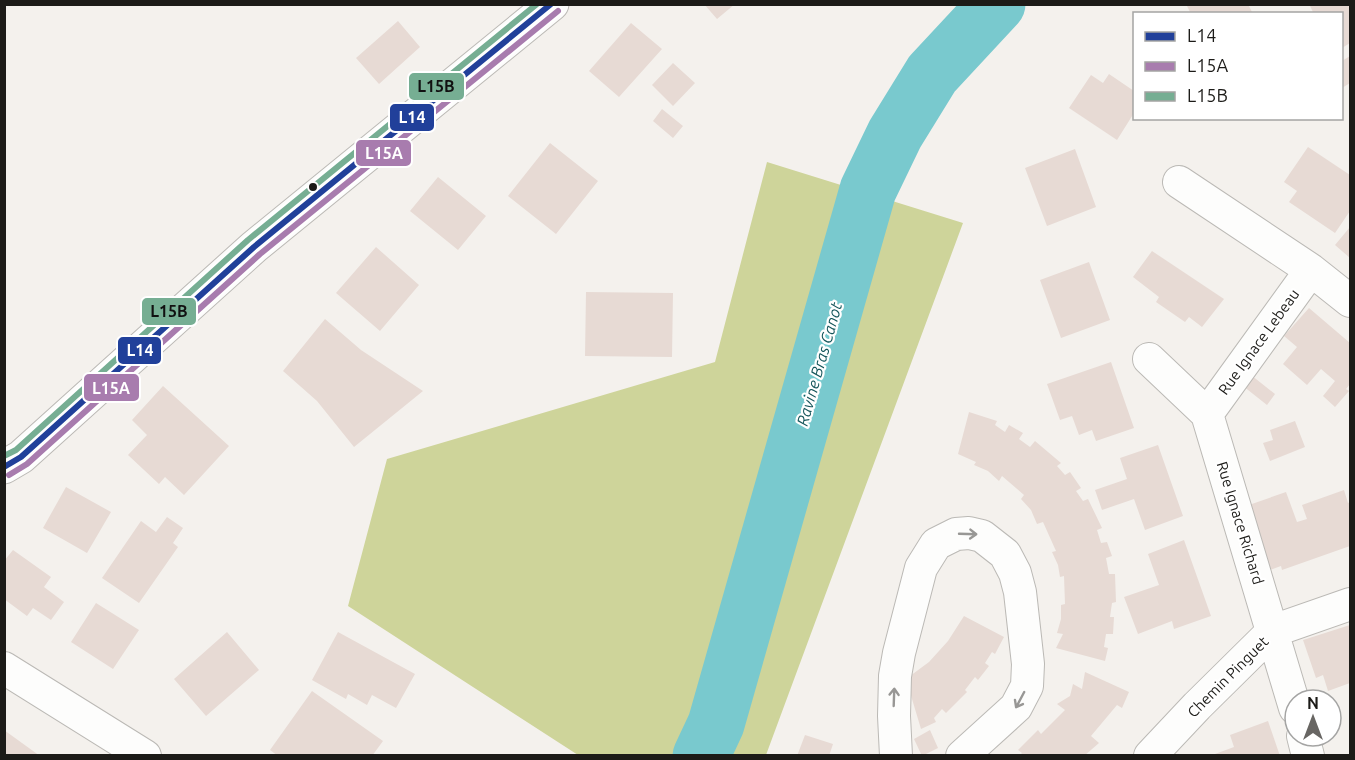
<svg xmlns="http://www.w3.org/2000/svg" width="1355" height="760" font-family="Ubuntu,sans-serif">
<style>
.forest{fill:#ced49a}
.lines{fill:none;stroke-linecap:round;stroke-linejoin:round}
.river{stroke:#79c9ce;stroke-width:57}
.building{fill:#e7dad4}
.minor-casing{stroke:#bbb9b5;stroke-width:34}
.tertiary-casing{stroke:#bbb9b5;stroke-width:35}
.minor{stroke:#fdfdfc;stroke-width:32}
.tertiary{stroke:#fdfdfc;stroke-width:33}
.bus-1-casing{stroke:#fff;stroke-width:10}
.bus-2-casing{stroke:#fff;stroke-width:10}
.bus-3-casing{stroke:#fff;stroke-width:10}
.bus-1{stroke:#21409a;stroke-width:6}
.bus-2{stroke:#a87cae;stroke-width:6}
.bus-3{stroke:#76ae93;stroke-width:6}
.oneway{stroke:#989795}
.bus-dot{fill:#1c1b18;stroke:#fff;stroke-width:2}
.labels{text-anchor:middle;stroke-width:4.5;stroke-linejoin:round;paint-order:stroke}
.street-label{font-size:15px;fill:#1c1b18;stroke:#fff}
.water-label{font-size:16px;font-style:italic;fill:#14555a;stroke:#fff}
.line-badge{stroke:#fff;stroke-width:2}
.badge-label{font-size:16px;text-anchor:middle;font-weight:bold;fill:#fff}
.pale-badge-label{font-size:16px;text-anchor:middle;font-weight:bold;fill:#111}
</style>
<rect width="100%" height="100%" fill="#f4f1ed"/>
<path class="forest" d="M 767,162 L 963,223 L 766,755 L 578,755 L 348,606 L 387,459 L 715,362 Z"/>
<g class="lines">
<path class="river" d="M 701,756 L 716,724 L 868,190 L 895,134 L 932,74 L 997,4"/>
</g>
<path class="building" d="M 704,4 L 735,4 L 717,19 Z
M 1189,4 L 1248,4 L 1253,14 L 1191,14 L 1187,6 Z
M 1309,4 L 1350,4 L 1350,43 L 1342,48 L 1342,14 L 1309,14 L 1313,12 Z
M 398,21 L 420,47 L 379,84 L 356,58 Z
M 631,23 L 662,49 L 619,97 L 589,71 Z
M 1350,56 L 1350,83 L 1342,88 L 1342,61 Z
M 673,63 L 695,83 L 673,106 L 652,85 Z
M 1109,74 L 1134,91 L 1134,113 L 1117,140 L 1069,108 L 1091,75 L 1103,83 Z
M 662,109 L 683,126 L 673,138 L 653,121 Z
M 550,143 L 598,181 L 556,234 L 508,196 Z
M 1308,147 L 1350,175 L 1350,211 L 1335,233 L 1289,202 L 1297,191 L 1284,182 Z
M 1075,149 L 1096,207 L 1047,226 L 1025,168 Z
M 438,177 L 486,216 L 458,250 L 410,211 Z
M 1350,227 L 1350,258 L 1335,245 Z
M 376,247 L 419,285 L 380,331 L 336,293 Z
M 1152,251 L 1224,299 L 1202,327 L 1189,317 L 1185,322 L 1156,302 L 1159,297 L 1133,277 Z
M 1089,262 L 1110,320 L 1061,338 L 1040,280 Z
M 586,292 L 673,293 L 672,357 L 585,356 Z
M 1309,308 L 1350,343 L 1350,384 L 1346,389 L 1349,391 L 1335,407 L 1323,396 L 1335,381 L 1321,369 L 1307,385 L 1283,364 L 1297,347 L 1284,336 Z
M 325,319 L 361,350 L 423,391 L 354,447 L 317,401 L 283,371 Z
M 1111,362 L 1134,428 L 1096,441 L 1092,430 L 1079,435 L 1072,416 L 1060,420 L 1047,384 Z
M 1251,375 L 1275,394 L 1267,405 L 1243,386 Z
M 163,386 L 229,446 L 184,495 L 165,477 L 159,484 L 128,455 L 147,435 L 132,420 Z
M 969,412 L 997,421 L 995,425 L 1005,432 L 1009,425 L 1023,433 L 1019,439 L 1030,447 L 1035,441 L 1061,463 L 1057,466 L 1065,475 L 1070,472 L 1081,488 L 1076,491 L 1083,501 L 1088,499 L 1102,528 L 1097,530 L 1101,543 L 1107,542 L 1112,556 L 1106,558 L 1109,574 L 1115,574 L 1116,602 L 1112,603 L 1110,617 L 1114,617 L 1113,634 L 1106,634 L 1104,647 L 1108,648 L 1105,661 L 1056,648 L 1063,634 L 1057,633 L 1061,619 L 1061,605 L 1065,604 L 1064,576 L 1060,577 L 1058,565 L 1052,552 L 1056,551 L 1043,522 L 1037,524 L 1031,510 L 1021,499 L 1024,495 L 1002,476 L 999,481 L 988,471 L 974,465 L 976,462 L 958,454 Z
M 1295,421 L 1305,447 L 1270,461 L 1263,443 L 1273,440 L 1270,430 Z
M 1158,445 L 1183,516 L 1145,530 L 1134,499 L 1102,510 L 1095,490 L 1127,479 L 1120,458 Z
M 66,487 L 111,512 L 87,553 L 43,528 Z
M 1344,490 L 1348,503 L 1350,502 L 1350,546 L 1282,570 L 1281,566 L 1264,572 L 1249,505 L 1286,492 L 1297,522 L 1307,519 L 1302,505 Z
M 167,517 L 183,528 L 173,543 L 178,547 L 139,603 L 102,578 L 141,521 L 156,532 Z
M 1184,540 L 1211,616 L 1174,629 L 1172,621 L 1138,634 L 1124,597 L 1159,585 L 1148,554 Z
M 13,550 L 51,577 L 44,587 L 64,602 L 51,620 L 33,608 L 27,616 L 4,599 L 4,561 Z
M 96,603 L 139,630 L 113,669 L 71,642 Z
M 964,616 L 1004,637 L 995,654 L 992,652 L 985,663 L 989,666 L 978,680 L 975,677 L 965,690 L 967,692 L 946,713 L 942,709 L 934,718 L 936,722 L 921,729 L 906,679 L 929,662 L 948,641 Z
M 1350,625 L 1350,683 L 1328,691 L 1323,675 L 1316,678 L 1303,640 Z
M 227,632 L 259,670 L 206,716 L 174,679 Z
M 338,632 L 415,674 L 396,708 L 372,695 L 367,705 L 348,694 L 346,699 L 312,680 Z
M 1085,672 L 1129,692 L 1122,708 L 1117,705 L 1091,736 L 1099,743 L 1084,756 L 1019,756 L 1022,753 L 1018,750 L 1038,730 L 1041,734 L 1065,710 L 1057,704 L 1070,696 L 1073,684 L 1082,689 Z
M 312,691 L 383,741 L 372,756 L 278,756 L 270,750 Z
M 1268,721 L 1280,756 L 1216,756 L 1215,754 L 1234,747 L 1230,735 Z
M 4,730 L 40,756 L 4,756 Z
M 930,730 L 938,748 L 922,756 L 914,739 Z
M 805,735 L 833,744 L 829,756 L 797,756 Z"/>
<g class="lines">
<defs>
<path id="minor" d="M 1179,182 L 1311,270 L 1350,301
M 1149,359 L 1207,414 L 1295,708
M 1207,414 L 1311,270
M 4,668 L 145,756
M 1303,736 L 1308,756
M 896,756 L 894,716 L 895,676 L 899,653 L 921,568 L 936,544 L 956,534 L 969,533 L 982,536 L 1005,554 L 1015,573 L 1020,592 L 1028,664 L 1027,686 L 1016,707 L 962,756
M 1150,756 L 1197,706 L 1273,631 L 1350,604"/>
<path id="tertiary" d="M 4,467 L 21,457 L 254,247 L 552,4"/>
</defs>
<use href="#minor" class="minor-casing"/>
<use href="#tertiary" class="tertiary-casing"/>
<use href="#minor" class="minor"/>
<use href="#tertiary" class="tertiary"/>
<defs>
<path id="bus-1" d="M 4,467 L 21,457 L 254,247 L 551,4"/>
<path id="bus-2" d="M 9,475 L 27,464 L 260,254 L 558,11"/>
<path id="bus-3" d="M 4,456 L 16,450 L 248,240 L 537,4"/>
</defs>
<use href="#bus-1" class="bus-1-casing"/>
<use href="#bus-2" class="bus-2-casing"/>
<use href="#bus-3" class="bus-3-casing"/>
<use href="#bus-1" class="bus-1"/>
<use href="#bus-2" class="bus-2"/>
<use href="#bus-3" class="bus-3"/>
</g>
<defs><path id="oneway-shaft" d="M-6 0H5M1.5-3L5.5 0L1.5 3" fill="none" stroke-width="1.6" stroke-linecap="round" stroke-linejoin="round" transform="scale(1.5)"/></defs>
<g class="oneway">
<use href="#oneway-shaft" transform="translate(968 534) rotate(2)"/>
<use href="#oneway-shaft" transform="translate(894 697) rotate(-88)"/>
<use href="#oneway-shaft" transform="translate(1020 700) rotate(118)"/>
</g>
<circle class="bus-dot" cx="313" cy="187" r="5"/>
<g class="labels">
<g class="street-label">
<text transform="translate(1259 342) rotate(-54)" y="5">Rue Ignace Lebeau</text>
<text transform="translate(1240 523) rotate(73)" y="5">Rue Ignace Richard</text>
<text transform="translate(1228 677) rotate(-45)" y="5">Chemin Pinguet</text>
</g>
<g class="water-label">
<text transform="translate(819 364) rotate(-74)" y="6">Ravine Bras Canot</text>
</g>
</g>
<g class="line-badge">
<rect x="408" y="72" width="57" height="29" rx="6" fill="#76ae93"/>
<rect x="389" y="103" width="46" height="29" rx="6" fill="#21409a"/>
<rect x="355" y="139" width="57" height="28" rx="6" fill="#a87cae"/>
<rect x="141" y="297" width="56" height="29" rx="6" fill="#76ae93"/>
<rect x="117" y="336" width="45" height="29" rx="6" fill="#21409a"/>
<rect x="83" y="373" width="57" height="29" rx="6" fill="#a87cae"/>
</g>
<g class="badge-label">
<text x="412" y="123">L14</text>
<text x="384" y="159">L15A</text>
<text x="140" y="356">L14</text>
<text x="111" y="394">L15A</text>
</g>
<g class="pale-badge-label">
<text x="436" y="92">L15B</text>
<text x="169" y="317">L15B</text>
</g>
<rect width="1355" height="760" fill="none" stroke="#1c1b18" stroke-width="12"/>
<rect x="1133" y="12" width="210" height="108" fill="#ffffff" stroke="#a4a4a3" stroke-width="1.5"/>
<rect x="1145" y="32" width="30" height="9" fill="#21409a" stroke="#a4a4a3" stroke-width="1.5"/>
<text x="1187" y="42" font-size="18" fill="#1c1b18">L14</text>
<rect x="1145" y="62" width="30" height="9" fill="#a87cae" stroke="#a4a4a3" stroke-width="1.5"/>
<text x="1187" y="72" font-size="18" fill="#1c1b18">L15A</text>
<rect x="1145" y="92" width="30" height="9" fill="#76ae93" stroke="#a4a4a3" stroke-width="1.5"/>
<text x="1187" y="102" font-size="18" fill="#1c1b18">L15B</text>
<g transform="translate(1313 718)"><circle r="28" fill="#ffffff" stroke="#a4a4a3" stroke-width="1.5"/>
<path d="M0-4.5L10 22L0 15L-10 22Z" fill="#686663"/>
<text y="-9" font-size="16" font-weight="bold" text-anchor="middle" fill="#1c1b18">N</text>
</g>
</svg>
